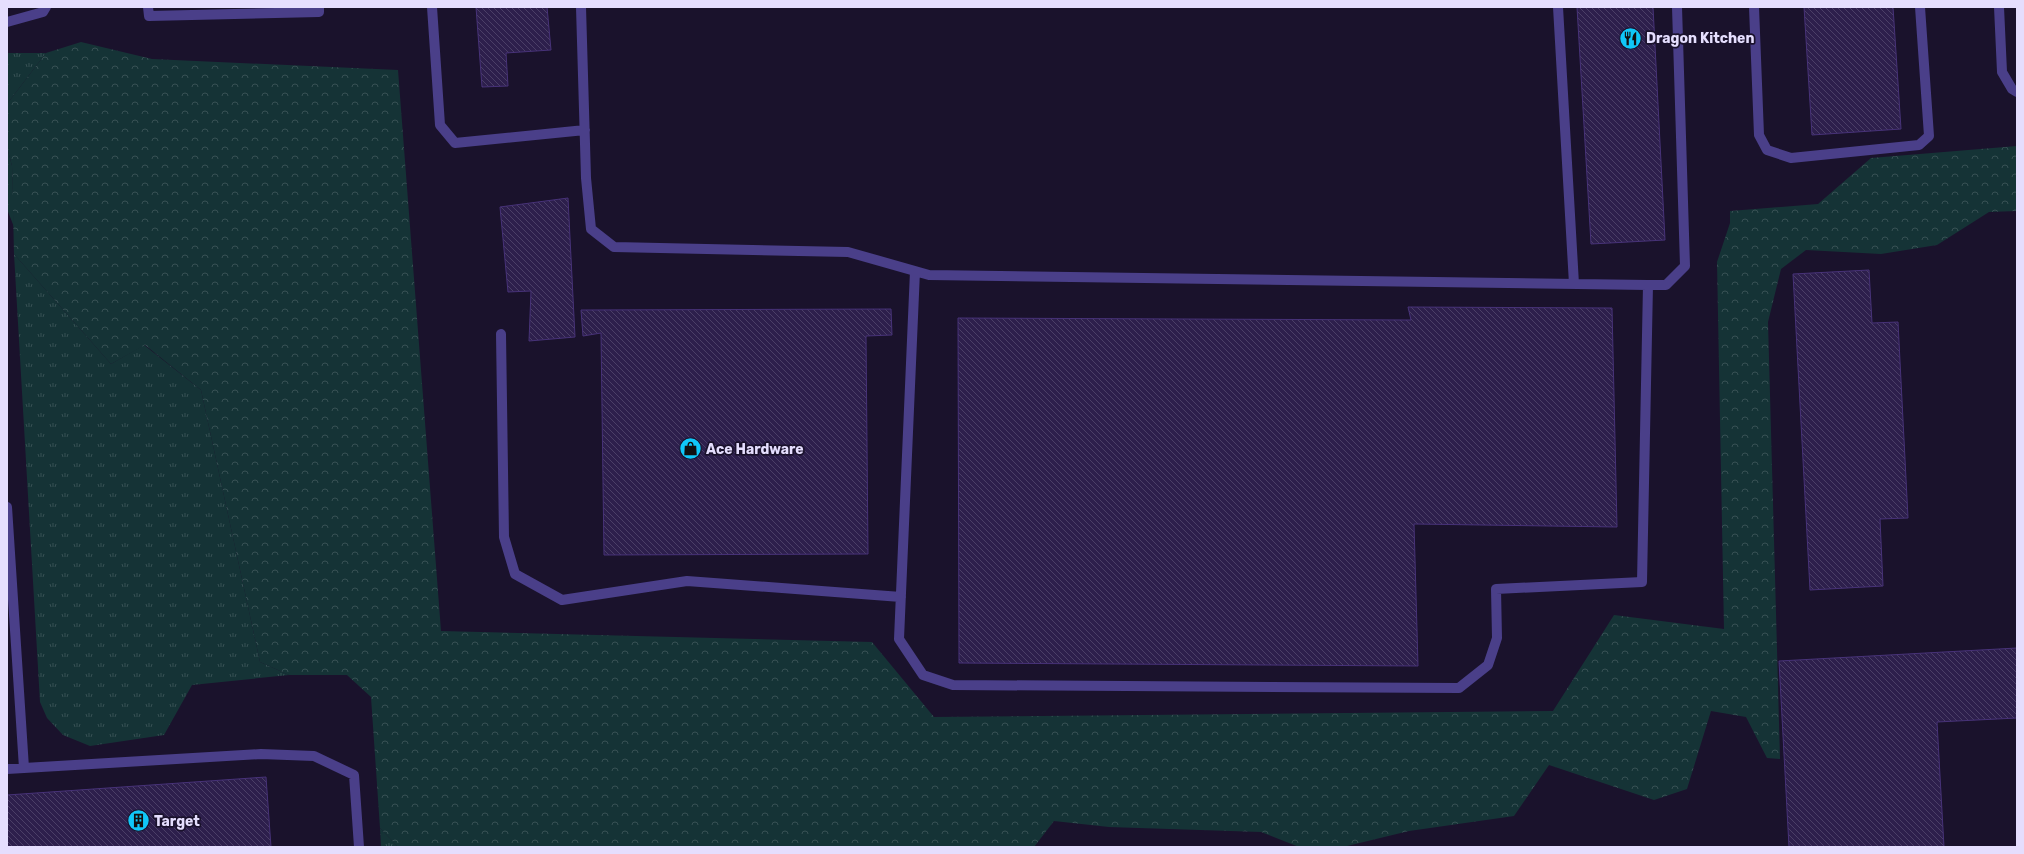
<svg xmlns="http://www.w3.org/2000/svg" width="2024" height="854" font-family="Rubik,sans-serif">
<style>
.grass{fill:url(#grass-tufts)}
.forest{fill:url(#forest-crowns)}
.building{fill:url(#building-back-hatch);stroke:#473278}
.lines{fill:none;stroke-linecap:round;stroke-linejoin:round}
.lane{stroke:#4a3f89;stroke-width:10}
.labels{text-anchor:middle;stroke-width:3.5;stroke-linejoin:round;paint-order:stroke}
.poi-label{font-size:14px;font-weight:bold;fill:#e5defe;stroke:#1a122c;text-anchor:start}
</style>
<defs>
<pattern id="grass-tufts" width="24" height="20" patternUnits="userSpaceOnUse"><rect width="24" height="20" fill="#153336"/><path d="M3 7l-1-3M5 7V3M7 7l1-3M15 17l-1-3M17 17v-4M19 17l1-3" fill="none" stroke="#375054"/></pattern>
<pattern id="forest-crowns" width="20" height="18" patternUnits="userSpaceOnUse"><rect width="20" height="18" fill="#153336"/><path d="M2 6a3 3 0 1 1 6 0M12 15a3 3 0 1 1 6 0" fill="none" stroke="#375054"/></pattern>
<pattern id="building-back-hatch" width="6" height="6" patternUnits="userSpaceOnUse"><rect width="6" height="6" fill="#2d1f4c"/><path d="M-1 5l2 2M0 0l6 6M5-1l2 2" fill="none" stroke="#4b3f67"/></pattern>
</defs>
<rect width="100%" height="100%" fill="#1a122c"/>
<path class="grass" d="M 7,53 L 46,53 L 7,104 Z
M 7,147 L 12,166 L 14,227 L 7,209 Z
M 14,254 L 111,364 L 144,345 L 201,390 L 260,662 L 289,675 L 192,685 L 164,735 L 90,746 L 63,735 L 47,718 L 40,702 Z
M 380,828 L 398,847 L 381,847 Z"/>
<path class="forest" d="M 81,42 L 152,59 L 398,70 L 441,631 L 872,642 L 934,717 L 1553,711 L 1614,615 L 1724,629 L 1717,262 L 1730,223 L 1730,211 L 1818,204 L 1871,158 L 2017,146 L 2017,211 L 1989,212 L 1937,245 L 1881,254 L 1806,250 L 1781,269 L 1768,322 L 1780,759 L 1767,758 L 1746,717 L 1711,711 L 1687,789 L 1654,800 L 1549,765 L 1514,816 L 1409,831 L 1343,847 L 1299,847 L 1261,832 L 1109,827 L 1054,821 L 1034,847 L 398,847 L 380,828 L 371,697 L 347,675 L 289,675 L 260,662 L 201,390 L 145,345 L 111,364 L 14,254 L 12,166 L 7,147 L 7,104 L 46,53 Z"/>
<path class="building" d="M 476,7 L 547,7 L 551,50 L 506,53 L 508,86 L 482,87 Z
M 1577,7 L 1653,7 L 1665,240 L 1591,244 Z
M 1804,7 L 1893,7 L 1901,129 L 1812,135 Z
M 568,198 L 575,337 L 529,341 L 531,291 L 508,292 L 500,207 Z
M 1869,270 L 1872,323 L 1898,322 L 1908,518 L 1880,519 L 1883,586 L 1810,590 L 1793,274 Z
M 1408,307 L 1612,308 L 1617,527 L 1414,524 L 1418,666 L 959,663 L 958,318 L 1411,320 Z
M 891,309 L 892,335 L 866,336 L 868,554 L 604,555 L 601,333 L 583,336 L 581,310 Z
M 2017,648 L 2017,718 L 1937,722 L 1944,847 L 1789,847 L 1779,661 Z
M 266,777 L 271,847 L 7,847 L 7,795 Z"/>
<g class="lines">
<path class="lane" d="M 148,7 L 149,16 L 319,12 L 319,7
M 432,7 L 440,125 L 455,143 L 585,130
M 581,7 L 586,178 L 591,229 L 614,247 L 848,252 L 929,275 L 1648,285 L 1666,285 L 1685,266 L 1677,7
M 1558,7 L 1574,284
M 1754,7 L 1759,135 L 1767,150 L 1791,158 L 1919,145 L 1929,136 L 1920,7
M 1999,7 L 2002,72 L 2012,89 L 2017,92
M 7,22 L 43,12 L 46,7
M 915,271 L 899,639 L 923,675 L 953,685 L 1459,688 L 1488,665 L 1497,638 L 1496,589 L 1642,582 L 1648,285
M 501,334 L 504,537 L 515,574 L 562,600 L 687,581 L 901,597
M 7,507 L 24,768
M 7,769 L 261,754 L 314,756 L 354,775 L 359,847"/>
</g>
<defs>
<symbol id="restaurant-disc" viewBox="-11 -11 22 22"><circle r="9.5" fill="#10c7f8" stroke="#1a122c"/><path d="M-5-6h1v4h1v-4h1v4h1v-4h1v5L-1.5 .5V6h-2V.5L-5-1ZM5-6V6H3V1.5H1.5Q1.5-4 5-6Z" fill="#111"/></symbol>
<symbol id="shop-disc" viewBox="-11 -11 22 22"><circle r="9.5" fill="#10c7f8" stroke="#1a122c"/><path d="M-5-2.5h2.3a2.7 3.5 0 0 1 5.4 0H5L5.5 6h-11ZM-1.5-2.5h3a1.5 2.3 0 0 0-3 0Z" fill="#111"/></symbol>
<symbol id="building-disc" viewBox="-11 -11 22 22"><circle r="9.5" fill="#10c7f8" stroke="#1a122c"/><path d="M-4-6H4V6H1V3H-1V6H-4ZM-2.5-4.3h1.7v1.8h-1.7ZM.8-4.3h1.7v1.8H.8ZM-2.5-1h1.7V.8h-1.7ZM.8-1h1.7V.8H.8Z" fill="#111"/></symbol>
</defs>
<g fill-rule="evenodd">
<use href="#restaurant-disc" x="1618" y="26" width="25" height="25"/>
<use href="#shop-disc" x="678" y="436" width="25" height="25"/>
<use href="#building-disc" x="126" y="808" width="25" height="25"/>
</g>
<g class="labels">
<g class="poi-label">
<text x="1646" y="43">Dragon Kitchen</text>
<text x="706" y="454">Ace Hardware</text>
<text x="154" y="826">Target</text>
</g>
</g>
<rect width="2024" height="854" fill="none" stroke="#e5defe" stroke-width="16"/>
</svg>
